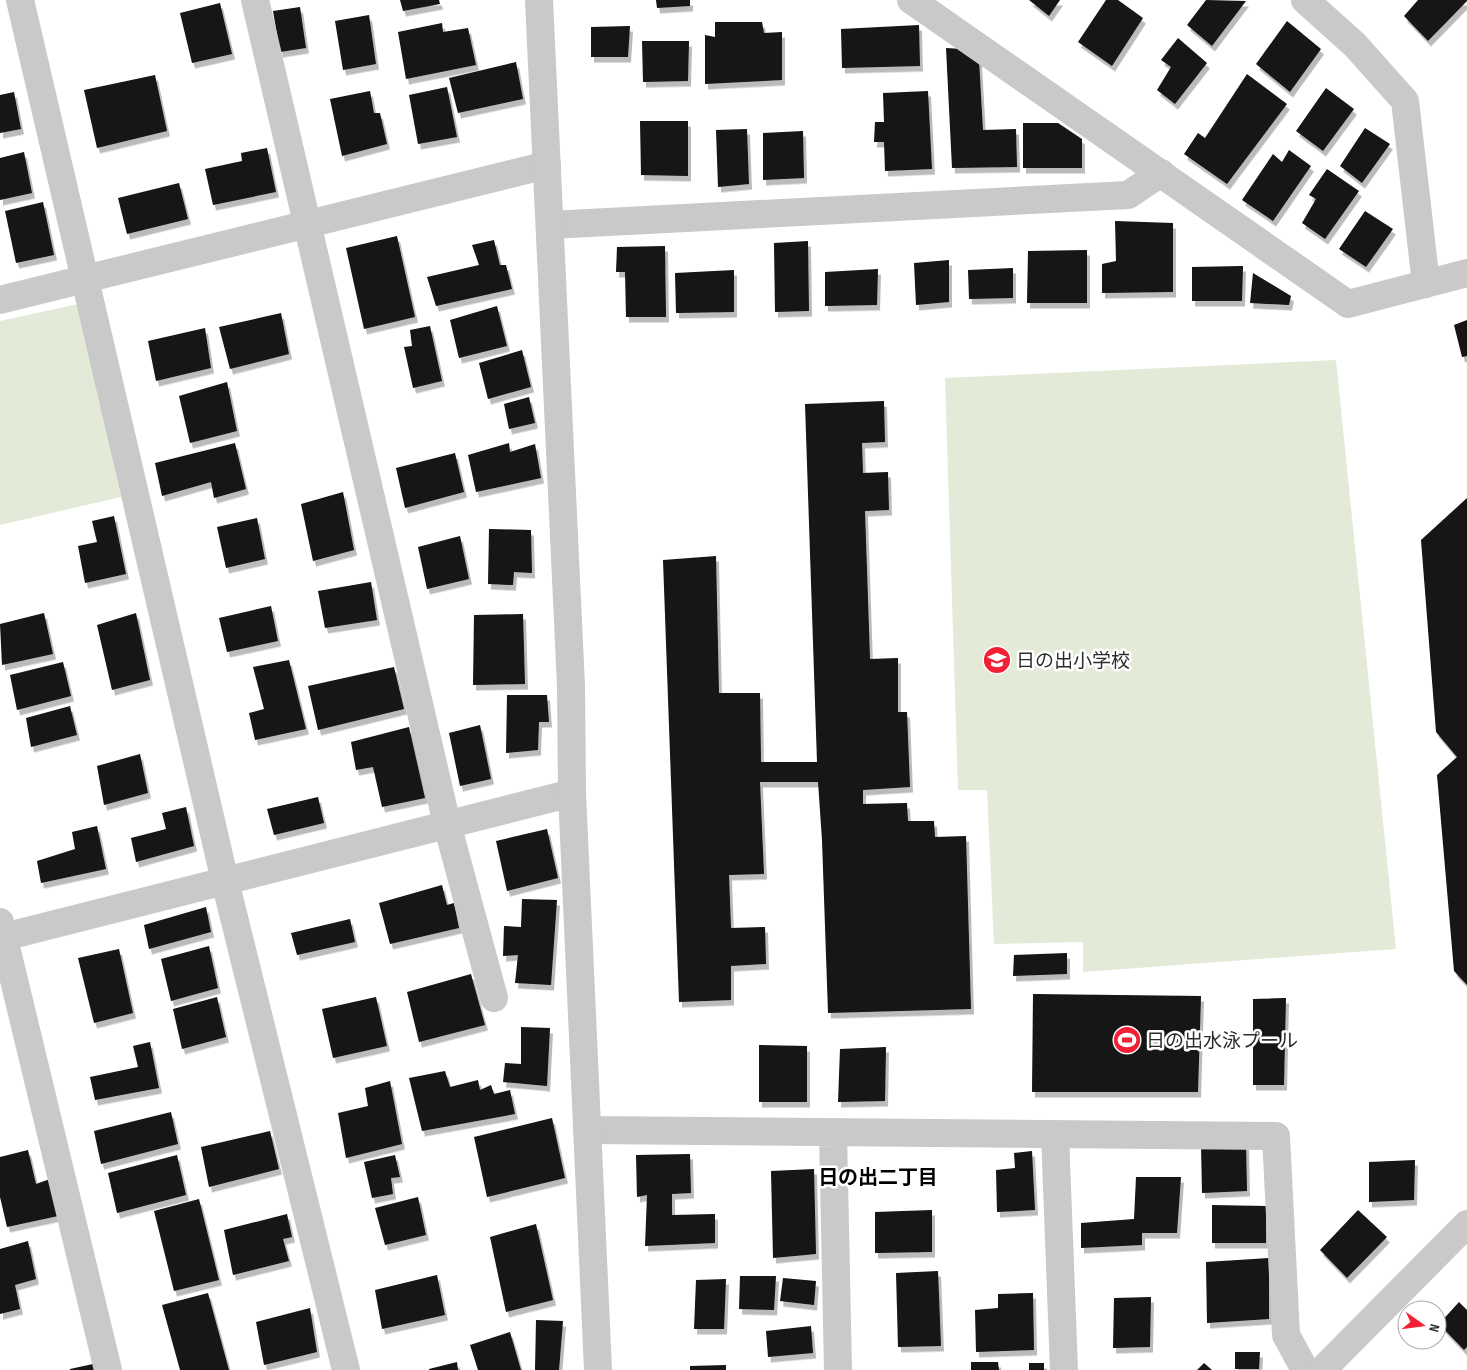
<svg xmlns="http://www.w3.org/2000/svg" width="1467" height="1370" font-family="'Sofia Sans Condensed','Noto Sans JP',sans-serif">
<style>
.green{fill:#e3ebd8}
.building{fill:#131313;filter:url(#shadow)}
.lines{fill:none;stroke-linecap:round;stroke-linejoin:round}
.minor{stroke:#c9c9c9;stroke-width:28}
.tertiary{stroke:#c9c9c9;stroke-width:28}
.labels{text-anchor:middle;stroke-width:5;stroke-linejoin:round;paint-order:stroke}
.poi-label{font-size:19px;fill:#2c2c2c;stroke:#fff;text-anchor:start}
.neighbourhood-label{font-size:20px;font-weight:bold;fill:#000;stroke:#fff}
</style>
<defs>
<filter id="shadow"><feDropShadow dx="3" dy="5.5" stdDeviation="0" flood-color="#0004"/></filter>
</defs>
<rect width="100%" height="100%" fill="#fff"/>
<path class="green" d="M 78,304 L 121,497 L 0,525 L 0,321 Z
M 1336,360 L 1396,949 L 1083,972 L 1083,942 L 994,944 L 987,790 L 958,790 L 945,378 Z"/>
<path class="building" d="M 400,0 L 439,0 L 440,4 L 403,11 Z
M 656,0 L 690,0 L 690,6 L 657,8 Z
M 1029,0 L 1060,0 L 1049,16 Z
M 1106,0 L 1118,0 L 1143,18 L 1112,66 L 1078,42 Z
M 1206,0 L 1246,1 L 1212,46 L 1187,25 Z
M 1418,0 L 1467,0 L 1467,1 L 1428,41 L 1404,16 Z
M 220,3 L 232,54 L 192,63 L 180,13 Z
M 300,7 L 306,48 L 280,52 L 273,11 Z
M 369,15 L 376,64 L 343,70 L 335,21 Z
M 1287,21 L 1321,49 L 1290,92 L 1256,64 Z
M 715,22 L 762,22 L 764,33 L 782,32 L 782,80 L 705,84 L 705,35 L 715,37 Z
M 442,23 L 443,32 L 468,28 L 476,65 L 406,79 L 398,32 Z
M 919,25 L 920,66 L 842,68 L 841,29 Z
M 630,26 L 628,57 L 591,57 L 591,27 Z
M 1178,38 L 1207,63 L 1175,104 L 1157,90 L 1171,67 L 1161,60 Z
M 642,41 L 689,41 L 688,81 L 643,82 Z
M 946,48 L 963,49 L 979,60 L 983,130 L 1016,129 L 1017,167 L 952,168 Z
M 516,62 L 523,99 L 458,113 L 449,78 Z
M 1247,74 L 1287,104 L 1227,184 L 1184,154 L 1198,133 L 1205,138 Z
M 155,75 L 167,131 L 97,148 L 84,90 Z
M 447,87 L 457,137 L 418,144 L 409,95 Z
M 1326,88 L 1354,109 L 1323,151 L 1296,131 Z
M 370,91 L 374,113 L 380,113 L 387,144 L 342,156 L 330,99 Z
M 928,91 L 932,169 L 885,171 L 884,142 L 874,142 L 875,122 L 884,122 L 883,93 Z
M 14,92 L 21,129 L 0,133 L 0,95 Z
M 640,121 L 688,121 L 688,176 L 641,175 Z
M 1023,123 L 1058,123 L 1082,139 L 1082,168 L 1023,168 Z
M 1365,128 L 1390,144 L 1362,183 L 1340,166 Z
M 747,129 L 749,184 L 718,187 L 716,130 Z
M 803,131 L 804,178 L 763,180 L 763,133 Z
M 267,148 L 276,192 L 213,205 L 205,169 L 242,161 L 241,153 Z
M 1289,150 L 1311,166 L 1273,221 L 1242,200 L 1273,154 L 1282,162 Z
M 24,152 L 32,193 L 0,200 L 0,158 Z
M 1327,169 L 1359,191 L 1325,239 L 1302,223 L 1316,199 L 1309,195 Z
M 179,183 L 188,219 L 127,234 L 118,198 Z
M 43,202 L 54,255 L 16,263 L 5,211 Z
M 1365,211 L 1393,229 L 1366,267 L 1339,249 Z
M 1115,221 L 1173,223 L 1173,292 L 1102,293 L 1102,264 L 1116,261 Z
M 397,236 L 415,317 L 364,329 L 346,248 Z
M 494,240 L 500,265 L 506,265 L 512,289 L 436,306 L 427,277 L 479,265 L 472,245 Z
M 808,241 L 809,311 L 775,312 L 774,243 Z
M 665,246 L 666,317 L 626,317 L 625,272 L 616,272 L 617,247 Z
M 1087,250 L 1087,303 L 1027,303 L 1028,251 Z
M 949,260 L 949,302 L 916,305 L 914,263 Z
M 1243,266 L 1242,301 L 1192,301 L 1192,267 Z
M 1013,268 L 1013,298 L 969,299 L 968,270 Z
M 878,269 L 877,305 L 825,306 L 825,272 Z
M 734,270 L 734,312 L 676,313 L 675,273 Z
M 1253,273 L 1291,296 L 1289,305 L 1250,303 Z
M 497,306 L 507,346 L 459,358 L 450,320 Z
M 281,313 L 289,354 L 230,369 L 219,327 Z
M 1467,320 L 1467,356 L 1462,357 L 1454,325 Z
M 430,326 L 442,381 L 413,388 L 404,347 L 412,346 L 410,330 Z
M 205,328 L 211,368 L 156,381 L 148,341 Z
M 522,350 L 531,387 L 488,399 L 479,363 Z
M 227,382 L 237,431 L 190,443 L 179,396 Z
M 529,397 L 535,423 L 509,429 L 504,404 Z
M 884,401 L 885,442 L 862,443 L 863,473 L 888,472 L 889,510 L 865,511 L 870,659 L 898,658 L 898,712 L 907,712 L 910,787 L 863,790 L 863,804 L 907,803 L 908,821 L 934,821 L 935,837 L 966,836 L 971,1009 L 828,1013 L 822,840 L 818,782 L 760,782 L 764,874 L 729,875 L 731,928 L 765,927 L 766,964 L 731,966 L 731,1000 L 679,1002 L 663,560 L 716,556 L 719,693 L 760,693 L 761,762 L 817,762 L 805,404 Z
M 235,443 L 246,489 L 214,498 L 211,482 L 162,496 L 155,463 Z
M 509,443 L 510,452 L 535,444 L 541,478 L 476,492 L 468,455 Z
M 455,453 L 464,492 L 405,508 L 396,468 Z
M 343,492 L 354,550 L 313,561 L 301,504 Z
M 1467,498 L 1467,985 L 1454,971 L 1437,775 L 1457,757 L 1436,732 L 1421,540 Z
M 114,516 L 126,574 L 85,583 L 78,546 L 97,542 L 92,521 Z
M 257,518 L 265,559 L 226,568 L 217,527 Z
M 489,529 L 531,530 L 532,573 L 514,572 L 513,585 L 488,584 Z
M 460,536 L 469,579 L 427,589 L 418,547 Z
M 371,582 L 377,620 L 325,628 L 318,591 Z
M 271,606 L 278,641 L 227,652 L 219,618 Z
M 44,613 L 53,654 L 2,665 L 0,624 Z
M 136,613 L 150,680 L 112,690 L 97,625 Z
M 523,614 L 525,684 L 473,685 L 474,615 Z
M 289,660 L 306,729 L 255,740 L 249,713 L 264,709 L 253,667 Z
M 63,662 L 71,696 L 17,710 L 10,675 Z
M 394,667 L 404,709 L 318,730 L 308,686 Z
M 507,695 L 547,695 L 549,722 L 539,722 L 538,750 L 506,753 Z
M 70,706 L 77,735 L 31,747 L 26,718 Z
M 480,725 L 491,779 L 460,786 L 449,733 Z
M 409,727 L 425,798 L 382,807 L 373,767 L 356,770 L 351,742 Z
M 140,754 L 148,793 L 104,805 L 97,766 Z
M 318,797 L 324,823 L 274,835 L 267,809 Z
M 186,807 L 194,846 L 136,862 L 131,838 L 166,829 L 162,813 Z
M 97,826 L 106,869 L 41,883 L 37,861 L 75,849 L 72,832 Z
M 547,829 L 558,878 L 507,891 L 496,841 Z
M 442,885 L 447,905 L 454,903 L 459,928 L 390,944 L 379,903 Z
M 522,899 L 557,900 L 551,985 L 515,983 L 518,955 L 503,956 L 504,926 L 521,927 Z
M 206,907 L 211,932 L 149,949 L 144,925 Z
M 350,919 L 355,942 L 297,955 L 291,933 Z
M 209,946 L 218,988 L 171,1001 L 161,959 Z
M 119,949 L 133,1013 L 94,1023 L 78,958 Z
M 1067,953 L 1067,974 L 1013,976 L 1014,955 Z
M 471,974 L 485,1025 L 419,1042 L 407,992 Z
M 1033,994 L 1201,996 L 1198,1092 L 1032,1092 Z
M 217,997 L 226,1037 L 182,1049 L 173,1009 Z
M 376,997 L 387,1046 L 333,1058 L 322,1009 Z
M 1286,998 L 1284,1085 L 1253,1085 L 1253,999 Z
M 521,1027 L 550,1028 L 547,1086 L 503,1082 L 505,1063 L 521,1064 Z
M 150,1042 L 159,1088 L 95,1100 L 90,1077 L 138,1067 L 133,1046 Z
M 759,1045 L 807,1046 L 807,1102 L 759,1102 Z
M 886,1047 L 885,1101 L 838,1102 L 840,1049 Z
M 445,1071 L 450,1087 L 478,1080 L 480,1090 L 491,1085 L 494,1094 L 510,1090 L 515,1114 L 422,1131 L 409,1078 Z
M 390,1081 L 402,1144 L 346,1158 L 338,1113 L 368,1106 L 365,1088 Z
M 171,1112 L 178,1144 L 101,1164 L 94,1131 Z
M 552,1118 L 565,1178 L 487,1197 L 474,1137 Z
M 270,1131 L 279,1169 L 209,1187 L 201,1147 Z
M 1246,1144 L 1247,1191 L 1202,1193 L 1201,1145 Z
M 28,1150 L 36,1184 L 50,1179 L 58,1216 L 7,1227 L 0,1197 L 0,1157 Z
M 1032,1151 L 1035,1210 L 997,1212 L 996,1170 L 1015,1168 L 1014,1153 Z
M 690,1154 L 691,1193 L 672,1194 L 672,1215 L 715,1214 L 715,1243 L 645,1246 L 647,1195 L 637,1197 L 636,1155 Z
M 177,1155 L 186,1195 L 117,1213 L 108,1173 Z
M 395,1155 L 400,1177 L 391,1178 L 393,1194 L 372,1198 L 364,1162 Z
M 1415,1160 L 1414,1200 L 1369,1202 L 1369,1162 Z
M 814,1169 L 816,1254 L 773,1258 L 771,1171 Z
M 1136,1177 L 1181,1177 L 1177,1233 L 1142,1233 L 1142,1245 L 1081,1248 L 1081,1223 L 1134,1219 Z
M 418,1197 L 426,1235 L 385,1245 L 375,1208 Z
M 199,1199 L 219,1280 L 174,1291 L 154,1211 Z
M 1212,1205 L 1266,1206 L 1266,1243 L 1212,1243 Z
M 932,1210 L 932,1252 L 875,1253 L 875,1212 Z
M 1358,1210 L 1387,1237 L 1347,1278 L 1320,1250 Z
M 287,1214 L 292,1237 L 283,1239 L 289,1261 L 233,1275 L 224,1230 Z
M 536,1224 L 553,1300 L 506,1312 L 490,1237 Z
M 28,1241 L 36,1279 L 15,1285 L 20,1309 L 0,1314 L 0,1249 Z
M 1269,1258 L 1269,1319 L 1207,1323 L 1206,1262 Z
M 938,1271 L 941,1346 L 898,1347 L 896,1273 Z
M 437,1275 L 445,1315 L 382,1329 L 375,1290 Z
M 740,1276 L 776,1276 L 774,1310 L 739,1309 Z
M 783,1278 L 816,1281 L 814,1305 L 780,1301 Z
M 726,1279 L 724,1329 L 694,1329 L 696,1280 Z
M 208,1293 L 229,1370 L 180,1370 L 162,1305 Z
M 1033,1293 L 1034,1350 L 976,1352 L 975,1310 L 998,1308 L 998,1294 Z
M 1151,1297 L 1150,1347 L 1113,1348 L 1114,1298 Z
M 1459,1302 L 1467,1310 L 1467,1347 L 1464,1350 L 1439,1324 Z
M 310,1308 L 317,1352 L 264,1365 L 256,1322 Z
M 536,1320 L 563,1321 L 559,1370 L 535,1370 Z
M 811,1326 L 813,1353 L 768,1357 L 766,1331 Z
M 510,1332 L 521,1370 L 478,1370 L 470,1345 Z
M 1235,1352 L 1260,1352 L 1259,1369 L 1235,1369 Z
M 457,1362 L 458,1370 L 429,1370 L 429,1369 Z
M 971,1362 L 998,1362 L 999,1370 L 971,1370 Z
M 1029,1363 L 1044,1363 L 1044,1370 L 1029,1370 Z
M 1204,1363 L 1212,1370 L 1197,1370 Z
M 93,1364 L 95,1370 L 70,1370 L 70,1369 Z
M 726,1365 L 726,1370 L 690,1370 L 690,1366 Z"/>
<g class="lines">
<path class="minor" d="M 20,0 L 225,881 L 346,1370
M 255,0 L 447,824 L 494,998
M 911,0 L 1348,304 L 1467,273
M 1305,0 L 1355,45 L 1405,101 L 1426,284
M 550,225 L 1128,195 L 1161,173
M 0,300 L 547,165
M 0,922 L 108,1370
M 0,938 L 572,793
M 587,1130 L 1276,1136 L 1286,1335 L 1305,1370
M 833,1132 L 838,1370
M 1055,1134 L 1064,1370"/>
<path class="tertiary" d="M 539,0 L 571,686 L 572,793 L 598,1370
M 1322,1370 L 1467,1224"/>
</g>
<defs>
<symbol id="school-disc" viewBox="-11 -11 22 22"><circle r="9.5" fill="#f12034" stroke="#fff"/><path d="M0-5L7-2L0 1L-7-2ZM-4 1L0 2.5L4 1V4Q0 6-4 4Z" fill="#fff"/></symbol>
<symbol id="stadium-disc" viewBox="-11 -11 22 22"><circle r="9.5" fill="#f12034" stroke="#fff"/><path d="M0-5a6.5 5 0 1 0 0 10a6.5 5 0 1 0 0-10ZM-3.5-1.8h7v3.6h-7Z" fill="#fff"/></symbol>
</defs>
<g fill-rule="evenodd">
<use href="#school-disc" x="981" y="644" width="32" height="32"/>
<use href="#stadium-disc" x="1111" y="1024" width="32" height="32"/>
</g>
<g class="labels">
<g class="poi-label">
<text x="1016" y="667">日の出小学校</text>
<text x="1146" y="1047">日の出水泳プール</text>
</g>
<g class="neighbourhood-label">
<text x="878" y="1184">日の出二丁目</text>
</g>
</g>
<g transform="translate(1422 1325) rotate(104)"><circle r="24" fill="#ffffff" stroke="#ababab"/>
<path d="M0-4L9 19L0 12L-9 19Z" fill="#f12034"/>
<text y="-8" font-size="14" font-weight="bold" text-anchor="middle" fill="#2c2c2c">N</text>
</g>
</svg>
